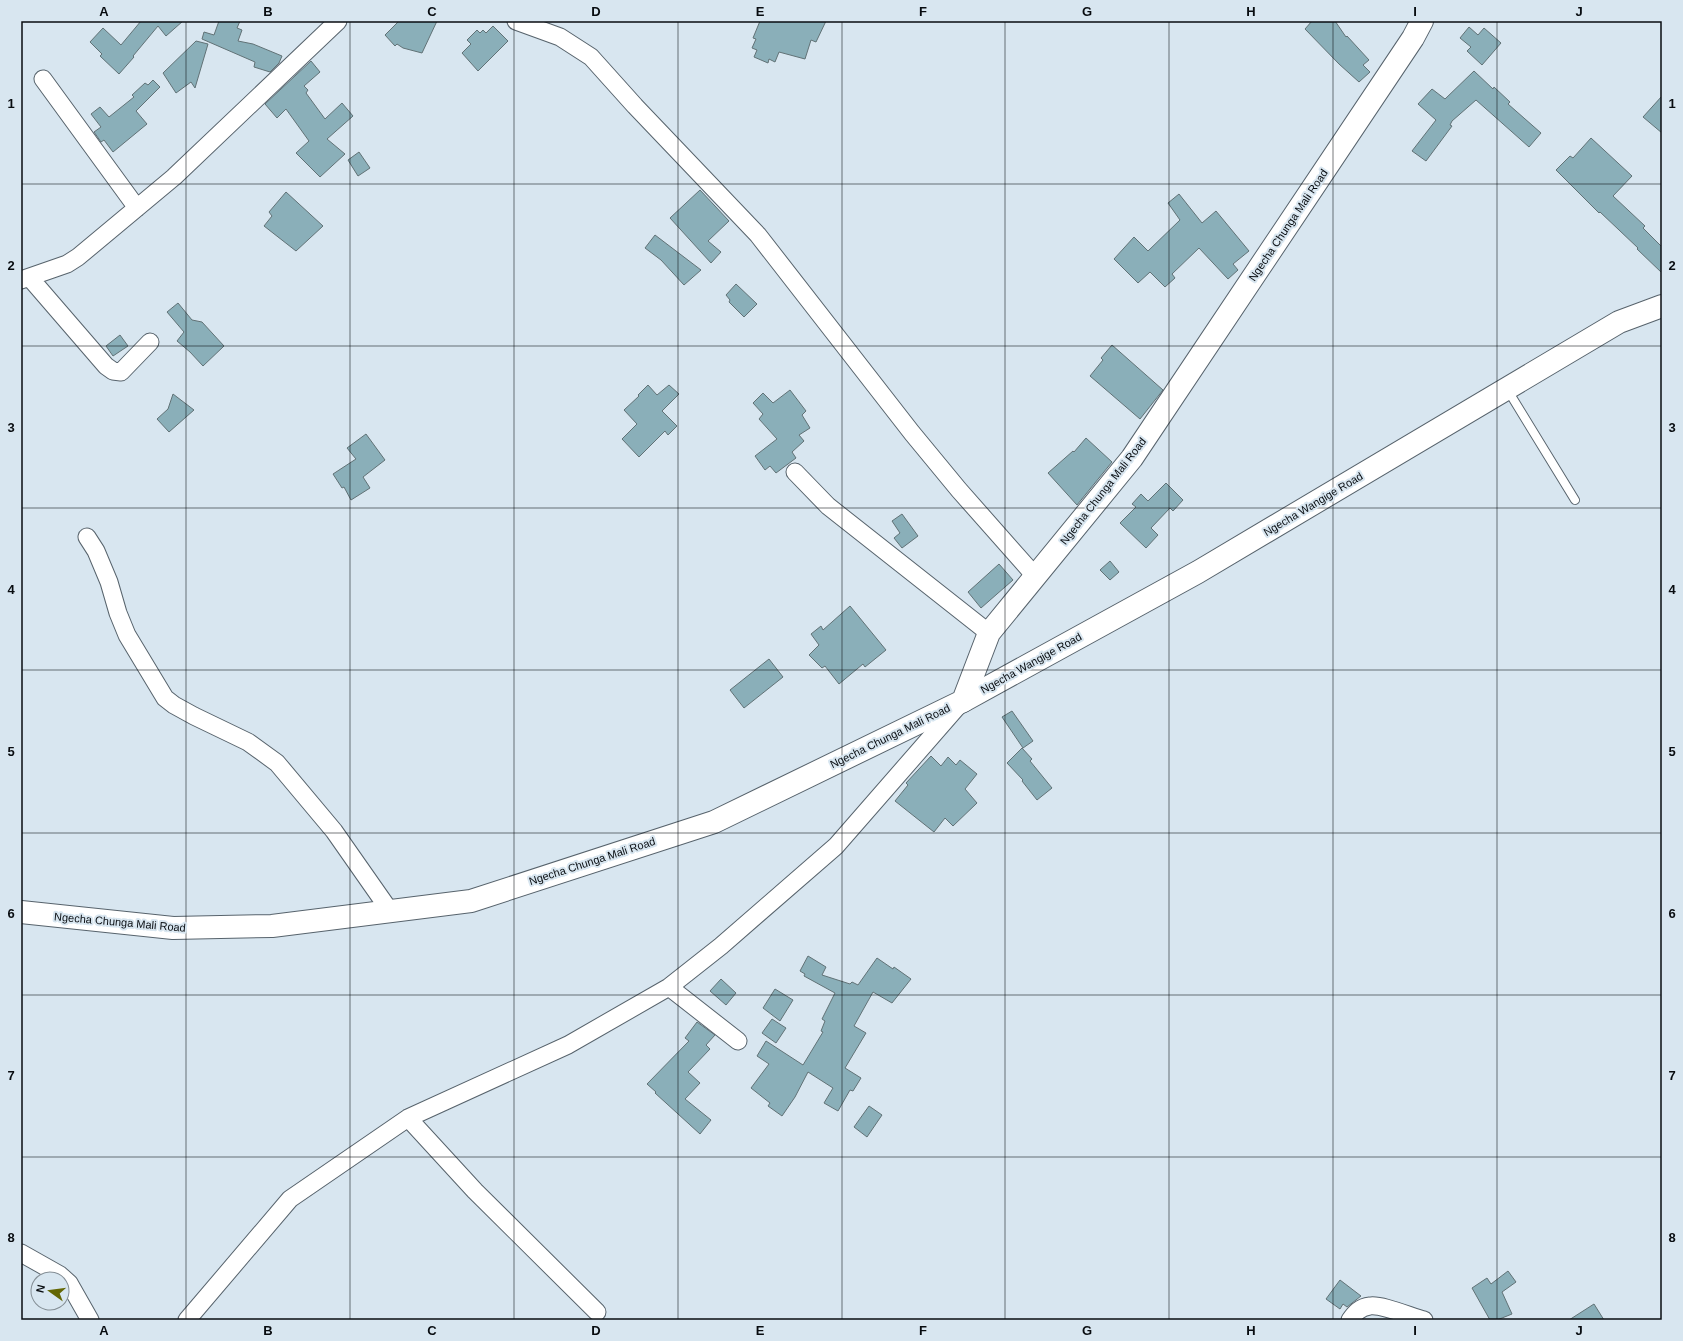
<svg xmlns="http://www.w3.org/2000/svg" width="1683" height="1341" font-family="Helvetica,sans-serif">
<style>
.building{fill:#8aafb9;stroke:#617276}
.lines{fill:none;stroke-linecap:round;stroke-linejoin:round}
.lane-casing{stroke:#57636c;stroke-width:10}
.street-casing{stroke:#57636c;stroke-width:19}
.secondary-casing{stroke:#57636c;stroke-width:24}
.primary-casing{stroke:#57636c;stroke-width:24}
.lane{stroke:#fff;stroke-width:8}
.street{stroke:#fff;stroke-width:17}
.secondary{stroke:#fff;stroke-width:22}
.primary{stroke:#fff;stroke-width:22}
.grid{fill:none;stroke:#080c10;stroke-width:1;stroke-opacity:0.55}
.labels{text-anchor:middle;stroke-width:4;stroke-linejoin:round;paint-order:stroke}
.street-label{font-size:11px;fill:#080c10;stroke:#d8e6f0}
.neatline{fill:none;stroke:#080c10;stroke-width:1.5}
.grid-label{font-size:13px;text-anchor:middle;font-weight:bold;fill:#080c10}
</style>
<rect width="100%" height="100%" fill="#d8e6f0"/>
<path class="building" d="M 141,21 L 183,21 L 166,36 L 158,26 L 133,56 L 134,57 L 119,74 L 100,56 L 102,54 L 90,42 L 103,28 L 121,45 Z
M 219,21 L 240,21 L 237,28 L 242,30 L 238,41 L 253,44 L 282,56 L 279,63 L 270,72 L 254,67 L 255,62 L 202,39 L 204,32 L 214,35 Z
M 399,21 L 437,21 L 422,53 L 403,48 L 397,44 L 395,46 L 385,35 Z
M 760,21 L 826,21 L 816,42 L 811,40 L 805,59 L 779,52 L 775,62 L 769,59 L 768,63 L 754,57 L 757,50 L 752,48 L 756,39 L 753,38 Z
M 1312,21 L 1335,21 L 1346,37 L 1347,36 L 1369,60 L 1363,65 L 1370,72 L 1359,82 L 1339,64 L 1305,29 Z
M 493,26 L 508,41 L 478,71 L 462,53 L 471,44 L 467,40 L 477,30 L 480,33 L 483,30 L 486,33 Z
M 1469,27 L 1478,35 L 1484,28 L 1501,43 L 1482,65 L 1467,51 L 1471,47 L 1460,38 Z
M 196,41 L 208,44 L 195,88 L 191,82 L 176,93 L 163,73 Z
M 311,61 L 320,72 L 304,86 L 308,90 L 306,93 L 325,119 L 342,103 L 353,116 L 327,139 L 345,154 L 320,177 L 296,153 L 309,141 L 286,109 L 277,118 L 265,104 Z
M 1474,71 L 1493,89 L 1494,87 L 1510,102 L 1508,104 L 1541,133 L 1529,147 L 1476,100 L 1452,121 L 1450,125 L 1452,126 L 1426,161 L 1412,151 L 1436,120 L 1418,104 L 1432,89 L 1445,99 Z
M 153,80 L 160,87 L 136,111 L 147,124 L 113,152 L 104,140 L 101,142 L 94,132 L 101,127 L 91,114 L 100,107 L 109,117 L 134,97 L 132,95 L 145,83 L 148,85 Z
M 1662,96 L 1662,133 L 1643,117 Z
M 1591,138 L 1632,176 L 1613,196 L 1645,226 L 1643,228 L 1662,247 L 1662,273 L 1637,249 L 1638,248 L 1600,212 L 1599,213 L 1556,170 L 1570,156 L 1573,158 Z
M 359,152 L 370,168 L 358,176 L 348,160 Z
M 700,190 L 729,221 L 708,241 L 721,252 L 711,263 L 670,218 Z
M 286,192 L 323,226 L 296,251 L 264,226 L 272,216 L 269,212 Z
M 1179,194 L 1202,223 L 1216,211 L 1249,251 L 1233,264 L 1238,270 L 1228,279 L 1199,248 L 1172,274 L 1175,278 L 1165,287 L 1150,272 L 1138,283 L 1114,259 L 1134,237 L 1148,251 L 1180,220 L 1168,203 Z
M 655,235 L 701,270 L 684,285 L 661,260 L 645,248 Z
M 736,284 L 757,304 L 744,317 L 729,302 L 730,300 L 726,295 Z
M 178,303 L 192,320 L 202,322 L 224,346 L 203,366 L 190,352 L 177,341 L 184,332 L 167,312 Z
M 120,335 L 128,346 L 113,356 L 106,346 Z
M 1112,345 L 1163,390 L 1140,419 L 1090,376 L 1103,360 L 1101,358 Z
M 648,385 L 657,395 L 669,385 L 679,394 L 662,411 L 677,426 L 668,435 L 665,431 L 639,457 L 622,439 L 637,424 L 624,410 L 639,396 L 638,395 Z
M 790,390 L 806,411 L 802,415 L 810,428 L 799,435 L 804,441 L 792,452 L 796,458 L 776,473 L 770,466 L 765,470 L 755,456 L 777,439 L 759,419 L 763,414 L 753,403 L 763,393 L 773,403 Z
M 173,394 L 194,410 L 169,432 L 157,419 L 168,409 Z
M 366,434 L 385,460 L 363,477 L 370,488 L 351,500 L 344,487 L 342,488 L 333,474 L 356,459 L 347,448 Z
M 1086,438 L 1112,462 L 1077,505 L 1048,473 L 1073,451 L 1074,452 Z
M 1166,483 L 1183,500 L 1173,511 L 1170,508 L 1151,528 L 1158,535 L 1146,548 L 1120,523 L 1136,507 L 1132,504 L 1141,494 L 1148,501 Z
M 902,514 L 918,536 L 902,548 L 894,538 L 900,533 L 892,521 Z
M 1110,561 L 1119,572 L 1110,580 L 1100,570 Z
M 999,564 L 1013,580 L 981,608 L 968,592 Z
M 850,606 L 886,650 L 865,667 L 863,664 L 839,684 L 825,666 L 822,668 L 809,655 L 819,645 L 811,634 L 821,626 L 823,630 Z
M 769,659 L 783,677 L 744,708 L 730,690 Z
M 1012,711 L 1033,741 L 1023,748 L 1002,717 Z
M 1022,748 L 1032,759 L 1030,761 L 1052,788 L 1037,800 L 1022,781 L 1023,780 L 1007,763 Z
M 931,756 L 941,766 L 948,757 L 956,765 L 960,760 L 977,774 L 965,789 L 977,803 L 953,826 L 945,818 L 934,832 L 895,801 L 908,785 L 906,783 Z
M 808,956 L 826,967 L 822,975 L 850,984 L 852,982 L 858,985 L 877,958 L 893,969 L 894,967 L 911,979 L 892,1003 L 873,992 L 854,1026 L 866,1033 L 845,1068 L 861,1078 L 853,1091 L 850,1090 L 838,1111 L 824,1103 L 833,1088 L 808,1072 L 795,1097 L 782,1116 L 768,1106 L 770,1103 L 751,1088 L 769,1064 L 757,1056 L 766,1041 L 803,1065 L 823,1032 L 821,1031 L 825,1021 L 822,1019 L 835,993 L 804,976 L 805,974 L 800,971 Z
M 721,979 L 736,993 L 726,1005 L 710,991 Z
M 775,989 L 793,1000 L 780,1021 L 763,1008 Z
M 772,1019 L 786,1028 L 776,1043 L 762,1033 Z
M 697,1022 L 715,1035 L 706,1045 L 710,1049 L 688,1072 L 700,1083 L 685,1099 L 711,1120 L 700,1134 L 655,1093 L 656,1092 L 647,1084 L 689,1041 L 685,1038 Z
M 869,1106 L 882,1115 L 867,1137 L 854,1127 Z
M 1508,1271 L 1516,1282 L 1502,1292 L 1512,1314 L 1497,1320 L 1490,1320 L 1472,1288 L 1487,1278 L 1491,1284 Z
M 1340,1280 L 1361,1296 L 1347,1307 L 1343,1304 L 1340,1309 L 1326,1299 Z
M 1594,1304 L 1604,1320 L 1569,1320 Z"/>
<g class="lines">
<defs>
<path id="lane" d="M 1507,389 L 1575,500"/>
<path id="street" d="M 516,21 L 560,37 L 591,57 L 635,106 L 758,235 L 912,433 L 959,490 L 1035,576
M 43,79 L 137,208
M 30,278 L 106,366 L 113,371 L 121,372 L 150,342
M 21,280 L 67,264 L 78,257 L 174,177 L 338,21
M 795,472 L 828,506 L 989,633
M 87,537 L 96,551 L 109,582 L 118,613 L 127,635 L 165,698 L 174,705 L 194,716 L 248,742 L 277,763 L 334,831 L 390,911
M 669,987 L 738,1041
M 408,1118 L 475,1191 L 597,1312
M 21,1253 L 60,1275 L 69,1283 L 90,1320
M 187,1320 L 290,1199 L 408,1118 L 568,1045 L 669,987 L 721,946 L 836,846 L 959,705
M 1350,1320 C 1355,1313 1360,1307 1370,1306 C 1381,1304 1412,1317 1424,1320"/>
<path id="secondary" d="M 963,701 L 1198,572 L 1619,322 L 1662,306"/>
<path id="primary" d="M 21,912 L 173,928 L 272,926 L 471,901 L 714,822 L 963,701 L 989,633 L 1132,458 L 1413,38 L 1422,21"/>
</defs>
<use href="#lane" class="lane-casing"/>
<use href="#street" class="street-casing"/>
<use href="#secondary" class="secondary-casing"/>
<use href="#primary" class="primary-casing"/>
<use href="#lane" class="lane"/>
<use href="#street" class="street"/>
<use href="#secondary" class="secondary"/>
<use href="#primary" class="primary"/>
</g>
<path class="grid" d="M 186,21 L 186,1320M 350,21 L 350,1320M 514,21 L 514,1320M 678,21 L 678,1320M 842,21 L 842,1320M 1005,21 L 1005,1320M 1169,21 L 1169,1320M 1333,21 L 1333,1320M 1497,21 L 1497,1320M 21,184 L 1662,184M 21,346 L 1662,346M 21,508 L 1662,508M 21,670 L 1662,670M 21,833 L 1662,833M 21,995 L 1662,995M 21,1157 L 1662,1157"/>
<g class="labels">
<g class="street-label">
<text transform="translate(1288 225) rotate(-56)" y="4">Ngecha Chunga Mali Road</text>
<text transform="translate(1103 491) rotate(-52)" y="4">Ngecha Chunga Mali Road</text>
<text transform="translate(1313 504) rotate(-31)" y="4">Ngecha Wangige Road</text>
<text transform="translate(1031 663) rotate(-29)" y="4">Ngecha Wangige Road</text>
<text transform="translate(890 736) rotate(-26)" y="4">Ngecha Chunga Mali Road</text>
<text transform="translate(592 861) rotate(-18)" y="4">Ngecha Chunga Mali Road</text>
<text transform="translate(120 922) rotate(5)" y="4">Ngecha Chunga Mali Road</text>
</g>
</g>
<rect width="1683" height="1341" fill="none" stroke="#d8e6f0" stroke-width="44"/>
<g transform="translate(50 1291) rotate(284)"><circle r="19" fill="#d8e6f0" stroke="#858f96"/>
<path d="M0-3L7 15L0 10L-7 15Z" fill="#646704"/>
<text y="-6" font-size="11" font-weight="bold" text-anchor="middle" fill="#080c10">N</text>
</g>
<rect x="22" y="22" width="1639" height="1297" class="neatline"/>
<g class="grid-label">
<text x="104" y="16">A</text>
<text x="268" y="16">B</text>
<text x="432" y="16">C</text>
<text x="596" y="16">D</text>
<text x="760" y="16">E</text>
<text x="923" y="16">F</text>
<text x="1087" y="16">G</text>
<text x="1251" y="16">H</text>
<text x="1415" y="16">I</text>
<text x="1579" y="16">J</text>
<text x="11" y="108">1</text>
<text x="1672" y="108">1</text>
<text x="11" y="270">2</text>
<text x="1672" y="270">2</text>
<text x="11" y="432">3</text>
<text x="1672" y="432">3</text>
<text x="11" y="594">4</text>
<text x="1672" y="594">4</text>
<text x="11" y="756">5</text>
<text x="1672" y="756">5</text>
<text x="11" y="918">6</text>
<text x="1672" y="918">6</text>
<text x="11" y="1080">7</text>
<text x="1672" y="1080">7</text>
<text x="11" y="1242">8</text>
<text x="1672" y="1242">8</text>
<text x="104" y="1335">A</text>
<text x="268" y="1335">B</text>
<text x="432" y="1335">C</text>
<text x="596" y="1335">D</text>
<text x="760" y="1335">E</text>
<text x="923" y="1335">F</text>
<text x="1087" y="1335">G</text>
<text x="1251" y="1335">H</text>
<text x="1415" y="1335">I</text>
<text x="1579" y="1335">J</text>
</g>
</svg>
